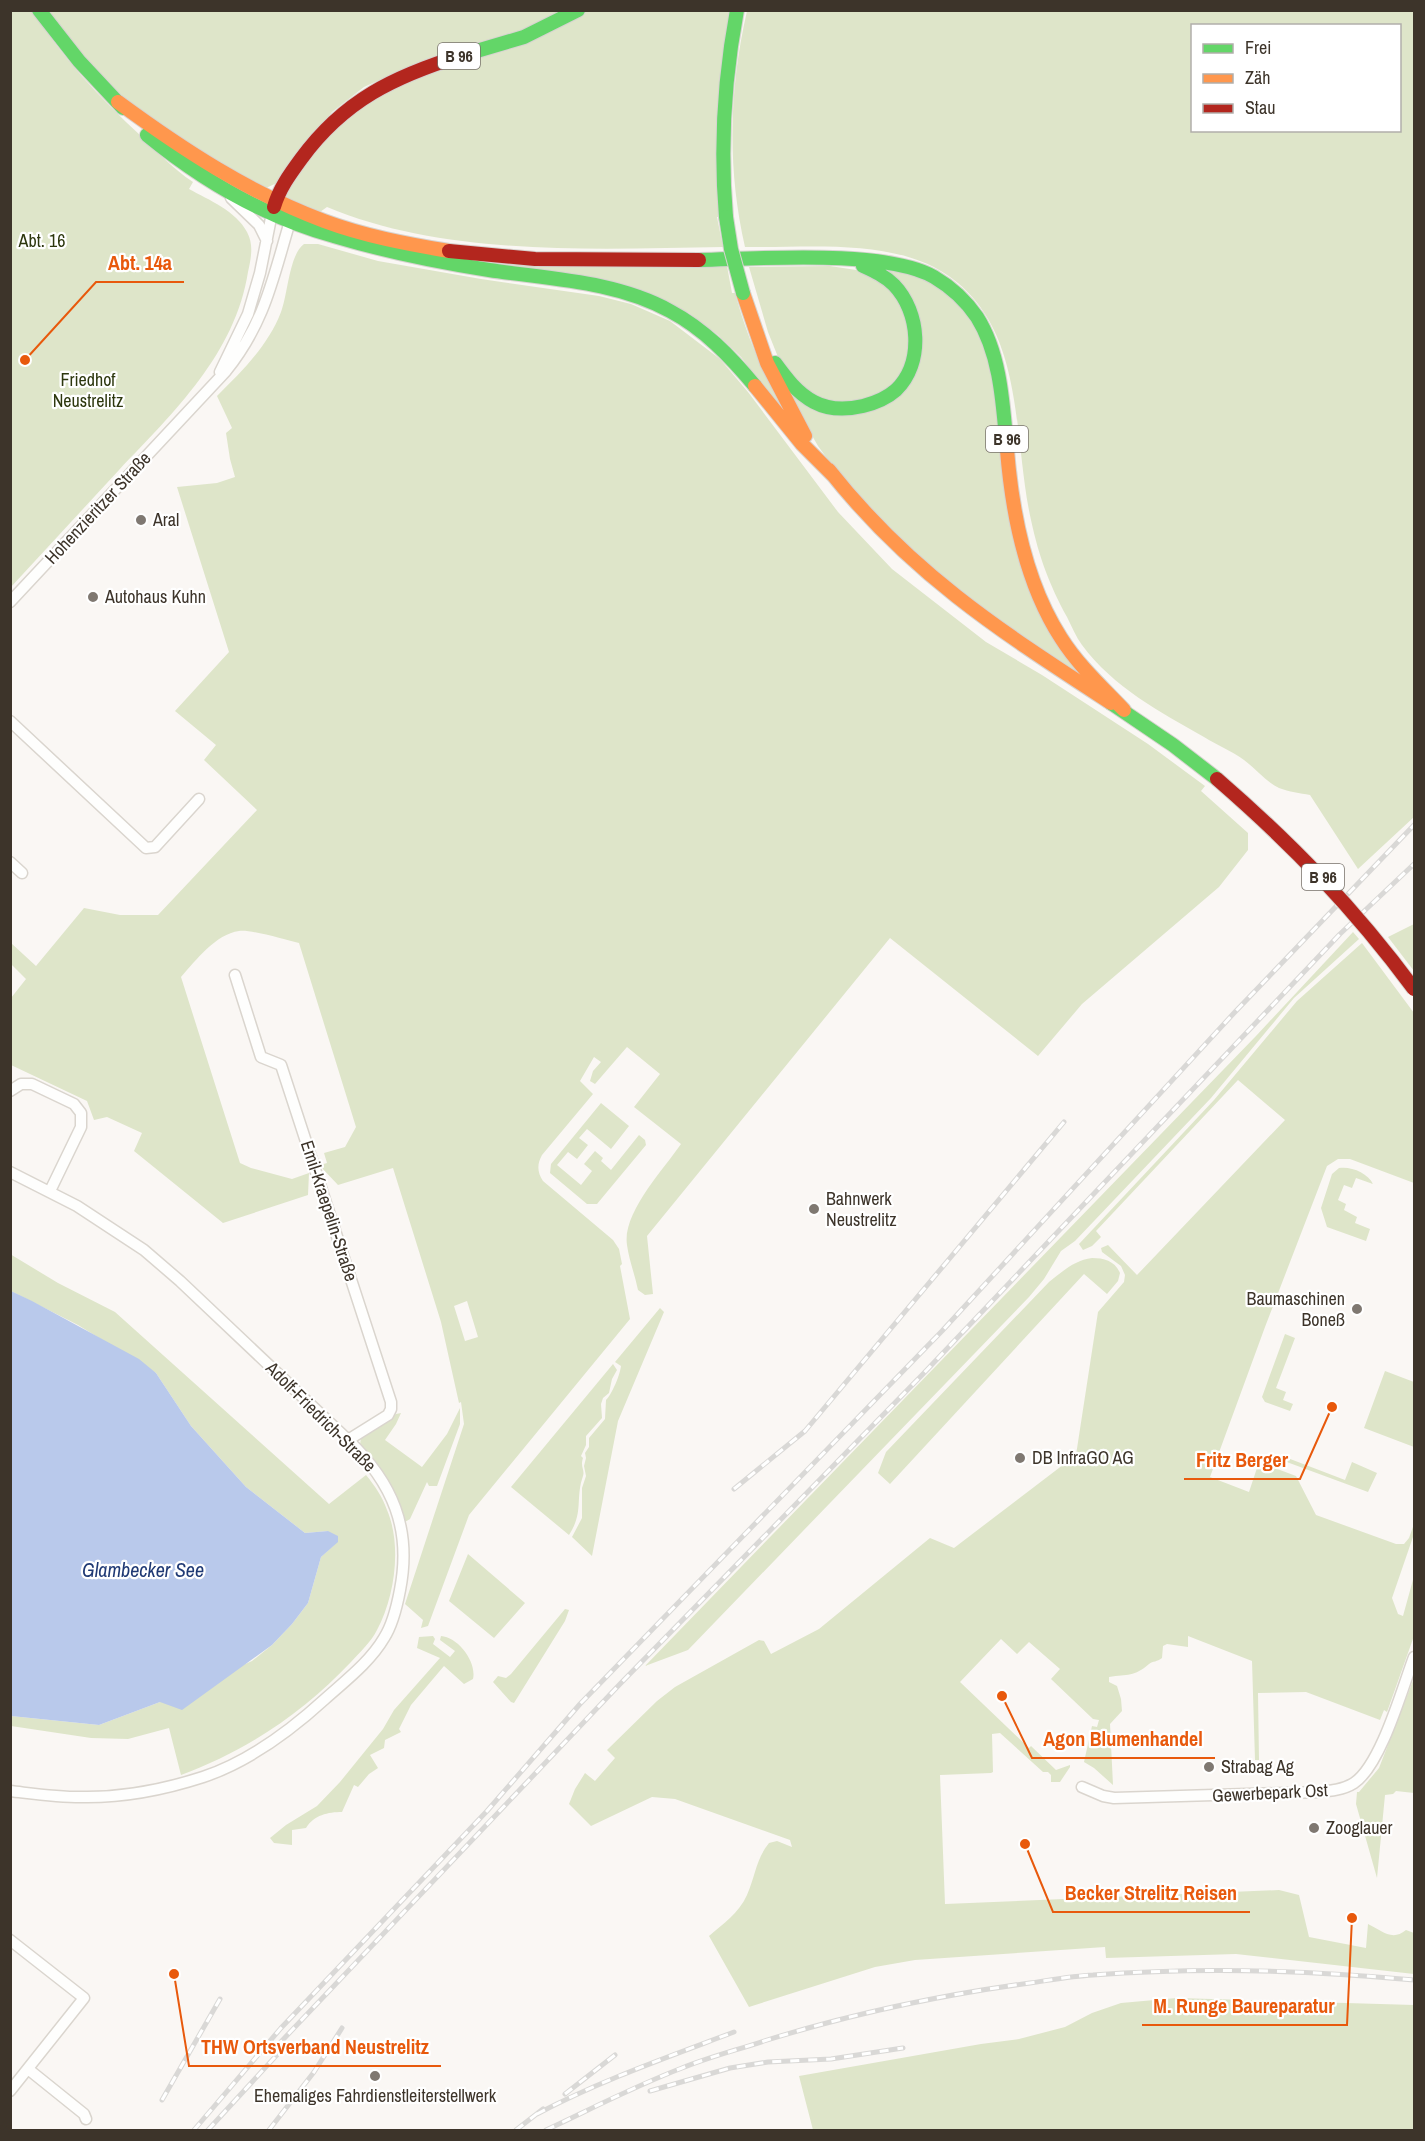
<svg xmlns="http://www.w3.org/2000/svg" width="1425" height="2141" font-family="'Archivo Narrow',sans-serif">
<style>
.green{fill:#dee5c9;fill-rule:evenodd}
.water{fill:#b9c9eb}
.lines{fill:none;stroke-linecap:round;stroke-linejoin:round}
.street-casing{stroke:#dad5ce;stroke-width:13}
.fast-casing{stroke:#d7d3d0;stroke-width:16}
.slow-casing{stroke:#d7d3d0;stroke-width:16}
.jam-casing{stroke:#d7d3d0;stroke-width:16}
.street{stroke:#fefefd;stroke-width:10}
.fast{stroke:#63d668;stroke-width:14}
.slow{stroke:#ff974d;stroke-width:14}
.jam{stroke:#b3261e;stroke-width:14}
.rail-casing{stroke:#d9d8d6;stroke-width:5}
.rail{stroke:#fff;stroke-width:3;stroke-dasharray:9;stroke-linecap:butt}
.fast-bridge-casing{stroke:#d7d3d0;stroke-width:16;stroke-linecap:butt}
.jam-bridge-casing{stroke:#d7d3d0;stroke-width:16;stroke-linecap:butt}
.fast-bridge{stroke:#63d668;stroke-width:14}
.jam-bridge{stroke:#b3261e;stroke-width:14}
.poi-dot{fill:#7f7871;stroke:#fff;stroke-width:2}
.labels{text-anchor:middle;stroke-width:4.5;stroke-linejoin:round;paint-order:stroke}
.shield{fill:#fff;stroke:#77716a;stroke-width:1.5}
.shield-label{font-size:16px;font-weight:bold;fill:#3d342a}
.park-label{font-size:18px;fill:#2d370e;stroke:#fff}
.street-label{font-size:18px;fill:#3d342a;stroke:#fff}
.poi-label{font-size:18px;fill:#3d342a;stroke:#fff;text-anchor:start}
.water-label{font-size:20px;font-style:italic;fill:#1f3974;stroke:#fff}
.leader{fill:none;stroke:#e8590c;stroke-width:2}
.callout-dot{fill:#e8590c;stroke:#fff;stroke-width:2}
.callout-label{font-size:20px;text-anchor:middle;font-weight:bold;fill:#e8590c;stroke:#fff;stroke-width:4.5;stroke-linejoin:round;paint-order:stroke}
</style>
<rect width="100%" height="100%" fill="#faf7f4"/>
<path class="green" d="M 32,10 C 62,58 100,98 141,136 C 158,152 173,169 193,182 L 189,189 C 209,200 236,211 247,232 C 254,245 251,258 248,272 C 235,354 174,412 119,470 C 83,509 47,548 11,587 L 10,11 Z
M 47,11 L 566,11 L 541,24 L 406,68 L 364,87 L 332,112 L 279,182 L 266,188 L 216,164 L 132,106 L 76,48 Z
M 584,11 L 731,11 L 719,217 L 717,217 L 723,247 C 596,249 446,257 327,207 L 320,212 L 286,198 L 285,195 L 328,130 L 371,96 Z
M 747,11 L 1414,11 L 1414,817 L 1358,869 L 1310,795 C 1300,793 1289,792 1279,788 C 1266,782 1255,768 1244,760 C 1232,751 1217,745 1204,737 C 1160,712 1113,687 1082,645 C 1076,637 1072,627 1067,617 C 1049,584 1039,557 1031,520 C 1012,436 1027,326 944,273 C 890,238 806,248 745,247 C 727,168 729,89 747,11 ZM 1192,26 L 1400,26 L 1400,130 L 1192,130 Z
M 304,244 L 318,244 L 378,261 L 481,279 L 599,296 L 631,304 L 670,321 L 720,359 L 748,392 L 838,512 L 892,569 L 986,642 L 1042,675 L 1148,744 L 1205,786 L 1201,791 L 1248,833 L 1248,850 L 1219,887 L 1082,1004 L 1038,1056 L 890,938 L 647,1236 L 653,1294 L 645,1295 L 638,1290 C 635,1275 629,1260 627,1245 C 622,1213 664,1169 681,1144 L 634,1107 L 660,1074 L 627,1047 L 595,1084 L 590,1081 L 593,1071 L 601,1062 L 594,1057 L 580,1081 L 593,1094 L 542,1155 C 537,1164 537,1172 543,1181 L 613,1240 L 619,1249 L 622,1264 L 620,1266 L 630,1319 L 469,1515 L 428,1626 L 421,1628 L 423,1620 L 405,1604 L 464,1424 L 461,1402 L 459,1403 L 441,1322 L 393,1168 L 338,1185 L 321,1167 L 320,1165 L 327,1163 L 324,1153 L 345,1147 L 356,1127 L 299,943 C 286,940 250,929 239,931 C 216,934 196,960 181,977 L 240,1163 L 251,1168 L 292,1179 L 309,1173 L 308,1195 L 223,1223 L 134,1151 L 142,1133 L 107,1117 L 94,1120 L 87,1101 L 11,1065 L 11,998 L 26,979 L 11,964 L 11,943 L 36,966 L 84,908 L 120,915 L 158,915 L 257,810 L 204,760 L 216,745 L 175,711 L 229,652 L 177,487 L 217,483 L 235,477 L 230,459 L 226,433 L 232,428 L 217,396 C 242,371 268,346 281,312 C 288,294 289,255 304,244 ZM 467,1301 L 478,1337 L 465,1341 L 454,1306 Z
M 505,264 L 727,266 L 732,293 L 735,293 C 746,333 761,369 781,406 L 778,406 L 741,357 L 718,335 L 689,313 L 573,275 Z
M 872,264 L 928,280 L 952,296 L 976,326 L 992,366 L 1023,555 L 1089,681 L 972,601 L 917,559 L 845,483 L 818,446 L 787,392 L 790,391 L 814,408 L 896,395 L 920,328 Z
M 830,266 L 856,270 L 875,276 L 903,304 L 911,342 L 904,369 L 887,389 L 875,398 L 841,405 L 805,392 L 780,362 L 768,332 L 749,267 Z
M 1414,924 L 1414,971 L 1388,937 Z
M 1353,932 L 1359,939 L 1294,998 L 1211,1098 L 1075,1241 L 1061,1251 L 1044,1279 L 1029,1297 L 688,1650 L 645,1666 L 1256,1036 Z
M 1362,943 L 1414,1013 L 1414,1183 L 1350,1159 L 1338,1159 L 1327,1166 L 1265,1327 L 1210,1477 L 1249,1492 L 1259,1462 L 1296,1476 L 1316,1515 L 1396,1544 L 1404,1544 L 1409,1538 L 1414,1524 L 1414,1534 L 1392,1598 L 1398,1614 L 1403,1616 L 1414,1576 L 1414,1636 L 1387,1712 L 1384,1710 L 1380,1720 L 1306,1692 L 1258,1693 L 1259,1760 L 1255,1760 L 1252,1661 L 1188,1636 L 1188,1647 L 1167,1644 L 1163,1646 L 1162,1658 C 1157,1662 1153,1661 1149,1664 C 1134,1677 1128,1674 1109,1677 L 1109,1682 L 1117,1686 L 1121,1699 L 1122,1711 L 1110,1724 L 1113,1785 L 1094,1768 L 1084,1762 L 1092,1726 L 1097,1727 L 1099,1720 L 1093,1719 L 1051,1679 L 1060,1669 L 1029,1642 L 1017,1654 L 1001,1639 L 960,1682 L 1029,1748 L 1031,1746 L 1056,1770 L 1070,1765 L 1070,1767 L 1060,1782 L 1051,1782 L 1051,1775 L 1048,1772 L 1043,1772 L 1000,1733 L 992,1734 L 993,1772 L 991,1773 L 940,1775 L 945,1904 L 1279,1890 L 1299,1895 L 1309,1937 L 1366,1948 L 1368,1924 C 1381,1930 1392,1942 1406,1930 L 1414,1933 L 1414,1974 L 1236,1954 L 1106,1958 L 1105,1947 L 915,1960 L 875,1967 L 749,2007 L 709,1936 C 723,1924 739,1913 747,1895 C 755,1877 756,1859 769,1843 L 777,1841 L 792,1847 L 790,1840 L 675,1799 L 652,1797 L 591,1826 L 569,1804 L 575,1789 L 585,1773 L 595,1781 L 615,1758 L 607,1750 L 657,1701 L 675,1687 L 759,1640 L 764,1641 L 771,1654 L 819,1629 L 930,1538 L 954,1548 L 1076,1455 L 1098,1312 L 1124,1282 L 1125,1275 L 1121,1266 L 1102,1252 L 1101,1248 L 1108,1245 L 1137,1275 L 1285,1120 L 1238,1080 L 1096,1231 L 1101,1237 L 1092,1246 L 1083,1250 L 1079,1244 L 1214,1100 L 1297,1001 Z
M 601,1103 L 629,1126 L 611,1149 L 587,1129 L 579,1138 L 588,1145 L 577,1159 L 568,1152 L 557,1165 L 581,1185 L 592,1171 L 584,1164 L 595,1151 L 603,1158 L 601,1161 L 611,1170 L 639,1135 L 645,1140 L 646,1145 L 597,1204 L 587,1204 L 550,1173 L 551,1164 Z
M 1339,1168 C 1351,1166 1368,1173 1373,1184 L 1356,1178 L 1352,1188 L 1344,1185 L 1338,1200 L 1346,1204 L 1344,1210 L 1357,1217 L 1355,1223 L 1370,1229 L 1366,1241 L 1327,1227 L 1321,1208 L 1332,1174 Z
M 10,1254 L 58,1283 L 115,1312 L 329,1504 L 366,1475 C 375,1486 382,1496 387,1510 C 402,1545 395,1597 377,1630 C 371,1642 360,1652 351,1662 C 303,1713 246,1751 181,1775 L 169,1728 L 128,1739 L 91,1738 L 11,1726 L 11,1716 L 99,1725 L 160,1702 L 252,1661 L 272,1645 L 292,1624 L 308,1603 L 321,1557 L 334,1545 L 328,1531 L 305,1533 L 246,1487 L 191,1426 L 156,1373 L 78,1325 L 11,1291 Z
M 1092,1258 C 1104,1258 1115,1261 1120,1273 L 1118,1281 L 1107,1294 L 1084,1274 L 890,1484 L 878,1473 L 886,1452 L 1049,1282 C 1063,1271 1075,1260 1092,1258 Z
M 660,1308 L 664,1312 L 618,1421 L 592,1556 L 572,1537 L 582,1518 L 582,1488 L 586,1476 L 584,1466 L 586,1458 L 585,1453 L 589,1447 L 589,1438 L 605,1419 L 606,1400 C 612,1394 620,1375 621,1366 L 615,1362 Z
M 1285,1334 L 1295,1338 L 1276,1388 L 1286,1392 L 1283,1400 L 1293,1404 L 1290,1411 L 1265,1402 L 1262,1397 Z
M 613,1364 L 617,1370 L 612,1379 L 609,1393 L 603,1398 L 601,1404 L 602,1418 L 586,1436 L 586,1445 L 581,1456 L 583,1458 C 580,1467 585,1470 583,1476 C 575,1499 584,1512 569,1535 L 511,1487 Z
M 1385,1371 L 1414,1382 L 1414,1447 L 1364,1428 Z
M 460,1408 L 460,1424 L 437,1486 L 429,1486 L 427,1482 L 410,1519 L 405,1522 L 360,1445 L 361,1437 L 396,1414 L 401,1413 L 396,1424 L 385,1440 L 422,1467 L 447,1434 Z
M 1285,1457 L 1345,1480 L 1352,1462 L 1377,1473 L 1368,1492 L 1284,1461 Z
M 468,1554 L 525,1603 L 494,1638 L 449,1601 Z
M 565,1609 L 569,1610 L 565,1621 L 514,1703 L 511,1702 L 493,1682 L 498,1676 L 506,1678 L 511,1674 Z
M 433,1636 L 435,1639 L 433,1644 L 450,1657 L 455,1651 L 440,1640 L 441,1636 C 458,1637 477,1662 473,1679 L 464,1684 L 444,1666 L 411,1705 L 399,1729 L 401,1732 L 385,1740 L 384,1748 L 370,1755 L 378,1768 L 369,1774 L 358,1787 L 354,1785 L 342,1812 C 328,1812 314,1815 306,1828 L 292,1830 L 292,1845 L 274,1843 L 270,1838 L 286,1825 L 317,1806 L 340,1782 L 383,1729 L 394,1710 L 440,1658 L 417,1648 L 419,1637 Z
M 1414,1678 L 1414,1793 L 1396,1791 L 1393,1794 L 1385,1795 L 1377,1878 L 1356,1804 L 1357,1792 L 1359,1792 L 1379,1768 Z
M 1177,1998 L 1414,2005 L 1414,2130 L 813,2130 L 799,2076 L 981,2044 L 1019,2039 L 1065,2027 L 1092,2013 L 1121,2003 Z"/>
<path class="water" d="M 11,1291 L 32,1301 L 139,1359 L 156,1373 L 191,1426 L 246,1487 L 305,1533 L 328,1531 L 338,1536 L 338,1542 L 321,1557 L 308,1603 L 292,1624 L 272,1645 L 182,1710 L 160,1702 L 99,1725 L 11,1716 Z"/>
<g class="lines">
<defs>
<path id="street" d="M 231,198 L 259,225 L 267,241
M 220,372 L 248,314 L 260,273 L 272,213
M 10,602 L 226,371 C 266,321 273,277 291,218
M 10,721 L 146,848 L 155,847 L 199,799
M 10,862 L 22,873
M 235,975 L 261,1057 L 281,1065 L 391,1402 L 391,1409 L 388,1415 L 348,1440
M 10,1091 L 21,1084 L 32,1084 L 74,1104 L 81,1113 L 81,1127 L 50,1191
M 10,1172 L 77,1206 L 144,1250 L 180,1281 L 348,1440 C 393,1483 412,1529 400,1590 C 397,1606 393,1624 384,1638 C 370,1662 345,1681 325,1699 C 290,1731 248,1762 203,1777 C 166,1789 126,1797 87,1797 C 62,1798 36,1794 10,1791
M 1082,1787 L 1103,1796 L 1114,1798 L 1318,1792 C 1330,1791 1343,1790 1354,1783 C 1381,1765 1402,1689 1414,1657
M 10,1940 L 84,1998 L 10,2091
M 28,2069 L 84,2114 L 86,2119"/>
<path id="fast" d="M 39,10 L 79,61 L 123,108
M 463,55 L 524,37 L 578,10
M 147,135 C 202,180 265,217 334,236 C 384,251 437,262 489,270 C 549,279 616,281 670,311 C 704,329 730,356 755,386
M 726,217 C 720,147 724,79 737,10
M 699,260 C 757,259 885,249 934,277 C 951,287 966,301 977,317 C 1001,355 1003,406 1007,450
M 775,363 C 786,378 797,393 814,402 C 829,410 846,410 863,406 C 875,403 887,398 896,390 C 924,363 920,312 894,285 C 885,276 874,271 863,266
M 1111,703 L 1173,745 L 1217,779"/>
<path id="slow" d="M 118,102 C 182,149 249,193 324,221 C 364,236 407,244 449,251
M 743,293 L 767,363 L 805,436
M 755,386 L 802,444 L 834,476
M 1007,450 C 1012,512 1026,584 1061,638 C 1078,665 1102,687 1124,710
M 829,470 C 911,574 1002,632 1111,703"/>
<path id="jam" d="M 274,207 C 279,189 290,174 301,159 C 344,100 395,76 463,55
M 449,251 L 535,259 L 699,260"/>
</defs>
<use href="#street" class="street-casing"/>
<use href="#fast" class="fast-casing"/>
<use href="#slow" class="slow-casing"/>
<use href="#jam" class="jam-casing"/>
<use href="#street" class="street"/>
<use href="#fast" class="fast"/>
<use href="#slow" class="slow"/>
<use href="#jam" class="jam"/>
<defs>
<path id="rail" d="M 734,1489 L 805,1431 L 1064,1122
M 276,2047 L 620,1684 L 923,1374 L 1340,934 L 1414,864
M 650,2091 L 730,2068 L 768,2062 L 831,2059 L 903,2048
M 565,2094 L 615,2055
M 162,2100 L 220,1999
M 537,2114 C 599,2081 668,2057 734,2032
M 194,2130 L 281,2028 L 487,1811 L 580,1704 L 942,1331 L 1234,1013 L 1414,825
M 208,2130 L 286,2045
M 269,2130 L 314,2072 L 342,2028
M 516,2130 L 543,2109
M 546,2130 C 591,2109 635,2086 682,2068 C 709,2057 737,2050 764,2041 C 851,2014 940,1995 1030,1983 C 1051,1980 1072,1976 1093,1975 C 1200,1967 1308,1970 1414,1980"/>
</defs>
<use href="#rail" class="rail-casing"/>
<use href="#rail" class="rail"/>
<defs>
<path id="fast-bridge" d="M 726,217 L 731,249 L 743,293"/>
<path id="jam-bridge" d="M 1217,779 C 1293,845 1354,908 1414,989"/>
</defs>
<use href="#fast-bridge" class="fast-bridge-casing"/>
<use href="#jam-bridge" class="jam-bridge-casing"/>
<use href="#fast-bridge" class="fast-bridge"/>
<use href="#jam-bridge" class="jam-bridge"/>
</g>
<g class="poi-dot">
<circle cx="141" cy="520" r="6"/>
<circle cx="93" cy="597" r="6"/>
<circle cx="814" cy="1209" r="6"/>
<circle cx="1357" cy="1309" r="6"/>
<circle cx="1020" cy="1458" r="6"/>
<circle cx="1209" cy="1767" r="6"/>
<circle cx="1314" cy="1828" r="6"/>
<circle cx="375" cy="2076" r="6"/>
</g>
<g class="labels">
<g class="shield">
<rect x="438" y="43" width="42" height="26" rx="4.5"/>
<rect x="986" y="426" width="42" height="26" rx="4.5"/>
<rect x="1302" y="864" width="42" height="26" rx="4.5"/>
</g>
<g class="shield-label">
<text x="459" y="62">B 96</text>
<text x="1007" y="445">B 96</text>
<text x="1323" y="883">B 96</text>
</g>
<g class="park-label">
<text x="42" y="247">Abt. 16</text>
<text x="88" y="386">Friedhof<tspan x="88" dy="21">Neustrelitz</tspan></text>
</g>
<g class="street-label">
<text transform="translate(98 508) rotate(-47)" y="6">Hohenzieritzer Straße</text>
<text transform="translate(329 1211) rotate(72)" y="6">Emil-Kraepelin-Straße</text>
<text transform="translate(321 1417) rotate(45)" y="6">Adolf-Friedrich-Straße</text>
<text transform="translate(1270 1793) rotate(-3)" y="6">Gewerbepark Ost</text>
</g>
<g class="poi-label">
<text x="153" y="526">Aral</text>
<text x="105" y="603">Autohaus Kuhn</text>
<text x="826" y="1205">Bahnwerk<tspan x="826" dy="21">Neustrelitz</tspan></text>
<text x="1345" y="1305" text-anchor="end">Baumaschinen<tspan x="1345" dy="21">Boneß</tspan></text>
<text x="1032" y="1464">DB InfraGO AG</text>
<text x="1221" y="1773">Strabag Ag</text>
<text x="1326" y="1834">Zooglauer</text>
<text x="375" y="2102" text-anchor="middle">Ehemaliges Fahrdienstleiterstellwerk</text>
</g>
<g class="water-label">
<text x="143" y="1577">Glambecker See</text>
</g>
</g>
<path class="leader" d="M25 360L96 282H184M1332 1407L1300 1479H1184M1002 1696L1032 1758H1215M1025 1844L1053 1912H1250M1352 1918L1347 2025H1142M174 1974L189 2066H441"/>
<g class="callout-dot">
<circle cx="25" cy="360" r="6"/>
<circle cx="1332" cy="1407" r="6"/>
<circle cx="1002" cy="1696" r="6"/>
<circle cx="1025" cy="1844" r="6"/>
<circle cx="1352" cy="1918" r="6"/>
<circle cx="174" cy="1974" r="6"/>
</g>
<g class="callout-label">
<text x="140" y="270">Abt. 14a</text>
<text x="1242" y="1467">Fritz Berger</text>
<text x="1123" y="1746">Agon Blumenhandel</text>
<text x="1151" y="1900">Becker Strelitz Reisen</text>
<text x="1244" y="2013">M. Runge Baureparatur</text>
<text x="315" y="2054">THW Ortsverband Neustrelitz</text>
</g>
<rect width="1425" height="2141" fill="none" stroke="#3d342a" stroke-width="24"/>
<rect x="1191" y="24" width="210" height="108" fill="#ffffff" stroke="#b1aeaa" stroke-width="1.5"/>
<rect x="1203" y="44" width="30" height="9" fill="#63d668" stroke="#b1aeaa" stroke-width="1.5"/>
<text x="1245" y="54" font-size="18" fill="#3d342a">Frei</text>
<rect x="1203" y="74" width="30" height="9" fill="#ff974d" stroke="#b1aeaa" stroke-width="1.5"/>
<text x="1245" y="84" font-size="18" fill="#3d342a">Zäh</text>
<rect x="1203" y="104" width="30" height="9" fill="#b3261e" stroke="#b1aeaa" stroke-width="1.5"/>
<text x="1245" y="114" font-size="18" fill="#3d342a">Stau</text>
</svg>
